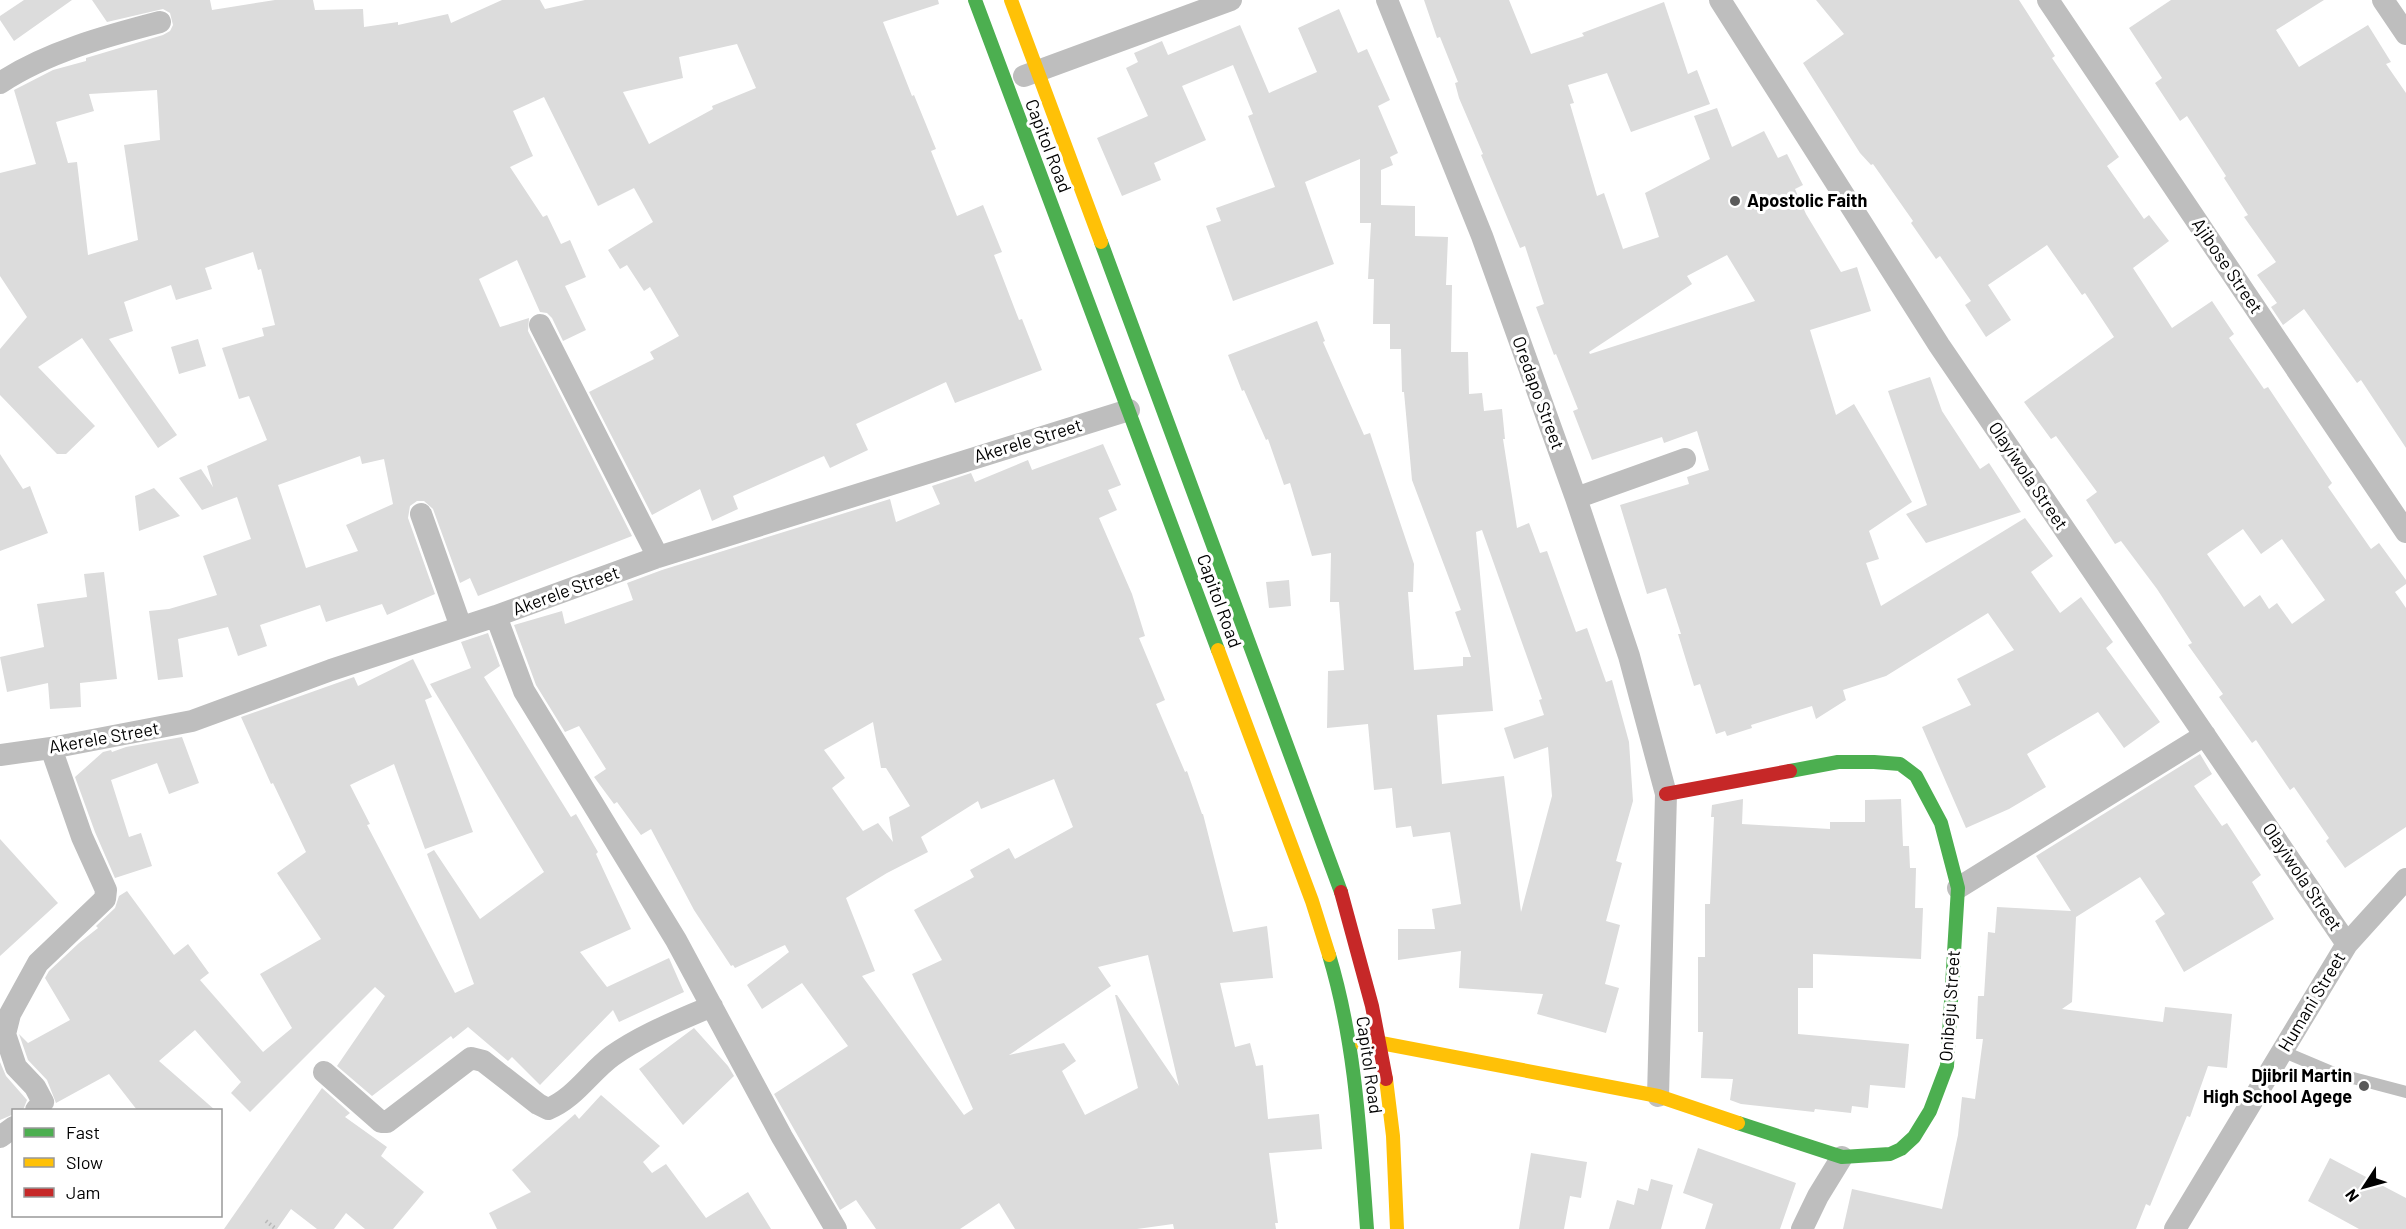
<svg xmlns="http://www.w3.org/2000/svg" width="2406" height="1229" font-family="Barlow,sans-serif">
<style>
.building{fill:#dcdcdc;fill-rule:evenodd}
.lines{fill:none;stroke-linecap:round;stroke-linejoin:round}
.path{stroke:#b8b8b8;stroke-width:4;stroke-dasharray:1.5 3;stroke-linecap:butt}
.lane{stroke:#bebebe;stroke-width:12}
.street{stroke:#bebebe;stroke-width:22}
.fast{stroke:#4caf50;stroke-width:14}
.slow{stroke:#ffc107;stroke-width:14}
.jam{stroke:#c62828;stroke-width:14}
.poi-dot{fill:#595959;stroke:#fff;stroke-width:2}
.labels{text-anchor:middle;stroke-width:6;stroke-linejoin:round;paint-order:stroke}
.street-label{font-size:18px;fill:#000;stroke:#fff}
.poi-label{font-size:18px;font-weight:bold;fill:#000;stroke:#fff;text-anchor:start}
</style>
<rect width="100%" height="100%" fill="#fff"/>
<path class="building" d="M 24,0 L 72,0 L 14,41 L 0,20 L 0,16 Z
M 92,0 L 210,0 L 212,10 L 275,0 L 313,0 L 315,10 L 363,9 L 364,27 L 398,22 L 398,25 L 448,14 L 451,23 L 502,0 L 540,0 L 545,9 L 585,0 L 938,0 L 939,4 L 883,22 L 912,96 L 914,95 L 936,149 L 931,151 L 957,216 L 983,205 L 1002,252 L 994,255 L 1019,320 L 1022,319 L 1042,370 L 955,403 L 946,382 L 856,424 L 868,450 L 830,468 L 824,456 L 733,496 L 738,509 L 712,521 L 700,489 L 652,515 L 589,392 L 654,359 L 650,352 L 679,336 L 650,287 L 644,291 L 627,265 L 620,269 L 608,250 L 653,222 L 634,188 L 598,206 L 544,97 L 513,111 L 533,156 L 510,167 L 543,217 L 547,215 L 561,244 L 570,240 L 586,277 L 565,286 L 586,330 L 563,341 L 552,318 L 547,313 L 540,312 L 517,260 L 479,279 L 500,327 L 529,318 L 528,331 L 632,536 L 478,596 L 470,578 L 460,583 L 433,509 L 424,501 L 417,501 L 410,506 L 408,518 L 435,594 L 387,615 L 382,604 L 326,622 L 320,605 L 260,625 L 267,646 L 238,656 L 228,627 L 178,639 L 183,677 L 158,680 L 149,611 L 169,609 L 217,595 L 203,556 L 251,539 L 237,497 L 202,510 L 179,478 L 201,469 L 213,487 L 207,466 L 267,440 L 249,396 L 239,399 L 222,348 L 264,336 L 262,328 L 275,325 L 261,269 L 258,270 L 253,252 L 205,268 L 212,289 L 176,300 L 171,285 L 124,302 L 133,331 L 109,339 L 177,435 L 158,448 L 82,338 L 38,367 L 95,426 L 66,454 L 57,454 L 0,395 L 0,349 L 27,317 L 0,276 L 0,173 L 36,164 L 14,90 L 53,70 L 86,61 L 86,58 L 163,35 L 170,31 L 173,25 L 170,13 L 163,9 L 107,22 ZM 737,44 L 756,88 L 712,106 L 713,109 L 649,144 L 623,92 L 683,78 L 679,57 ZM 157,90 L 160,140 L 124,145 L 138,240 L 88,255 L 77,162 L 68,163 L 56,122 L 94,111 L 89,94 ZM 360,456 L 362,464 L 384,459 L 393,504 L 346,525 L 358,551 L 306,568 L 278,485 Z
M 1424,0 L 1509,0 L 1531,54 L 1584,36 L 1582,33 L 1664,2 L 1688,74 L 1697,70 L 1710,104 L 1631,132 L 1607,73 L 1568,85 L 1574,103 L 1570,104 L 1597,196 L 1604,193 L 1623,249 L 1659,237 L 1645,193 L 1710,159 L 1694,116 L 1717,108 L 1732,147 L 1764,131 L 1778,158 L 1787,154 L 1803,185 L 1795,189 L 1806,214 L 1841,272 L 1857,267 L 1871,311 L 1810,330 L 1836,415 L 1854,404 L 1912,502 L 1869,531 L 1879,559 L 1866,563 L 1881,606 L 2025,518 L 2053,556 L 2031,572 L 2060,613 L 2081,597 L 2113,642 L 2106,648 L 2160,722 L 2124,748 L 2098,712 L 2027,754 L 2046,787 L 2009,809 L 1966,828 L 1922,727 L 1971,705 L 1957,679 L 2014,650 L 1988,613 L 1886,676 L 1843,690 L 1846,700 L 1816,719 L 1812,706 L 1751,725 L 1752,728 L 1727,736 L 1725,731 L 1716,734 L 1700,684 L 1694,686 L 1678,634 L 1681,634 L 1666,588 L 1647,594 L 1620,505 L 1689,484 L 1687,477 L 1709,470 L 1697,431 L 1664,443 L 1662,437 L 1592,460 L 1573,411 L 1578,409 L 1556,354 L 1554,355 L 1536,307 L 1544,304 L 1525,246 L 1520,248 L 1481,155 L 1483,154 L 1459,98 L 1455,83 L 1458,82 L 1440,37 L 1437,38 ZM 1727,255 L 1755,301 L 1590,354 L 1589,352 L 1692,284 L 1687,276 Z
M 1816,0 L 2019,0 L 2055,56 L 2052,58 L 2119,157 L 2107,166 L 2144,219 L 2149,215 L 2169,241 L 2133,268 L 2172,328 L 2212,301 L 2234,334 L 2229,338 L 2264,389 L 2268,387 L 2332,483 L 2328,487 L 2371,549 L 2379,543 L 2406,580 L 2406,584 L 2395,592 L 2406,608 L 2406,827 L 2345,868 L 2326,841 L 2329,838 L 2294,787 L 2290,790 L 2256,740 L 2252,743 L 2219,697 L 2223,694 L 2188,645 L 2192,643 L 2157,589 L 2121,541 L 2115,544 L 2086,500 L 2097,492 L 2056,436 L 2051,439 L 2024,402 L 2114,337 L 2085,293 L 2082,295 L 2047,245 L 1988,285 L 2011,320 L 1986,337 L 1965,305 L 1971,301 L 1940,256 L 1936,259 L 1911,223 L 1913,221 L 1873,164 L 1871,165 L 1860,153 L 1803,63 L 1844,34 ZM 2243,529 L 2261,554 L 2282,539 L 2325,600 L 2292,624 L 2277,603 L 2269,609 L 2260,595 L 2244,607 L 2207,554 Z
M 2171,0 L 2324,0 L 2276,30 L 2299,67 L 2368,25 L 2391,62 L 2386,64 L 2406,93 L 2406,448 L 2361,380 L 2357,383 L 2304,309 L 2283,325 L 2271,307 L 2277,303 L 2257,275 L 2276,262 L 2244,217 L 2248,215 L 2224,178 L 2226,176 L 2187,116 L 2180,121 L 2155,83 L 2162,78 L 2129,28 Z
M 1339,9 L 1358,53 L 1367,49 L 1390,100 L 1378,106 L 1398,153 L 1390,157 L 1393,165 L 1381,170 L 1381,205 L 1415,206 L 1415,236 L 1448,237 L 1446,285 L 1452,285 L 1451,352 L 1468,352 L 1469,394 L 1482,393 L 1484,411 L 1502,409 L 1505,439 L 1503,439 L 1517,528 L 1529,523 L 1540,553 L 1547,551 L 1576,632 L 1587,628 L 1606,682 L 1612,680 L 1629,742 L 1633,801 L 1616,861 L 1622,863 L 1606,921 L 1620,925 L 1605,984 L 1619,988 L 1606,1033 L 1537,1014 L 1543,994 L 1459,988 L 1461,951 L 1398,960 L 1398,929 L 1435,929 L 1432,909 L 1461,904 L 1450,832 L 1413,837 L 1411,826 L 1396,828 L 1392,788 L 1374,790 L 1368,724 L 1327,728 L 1328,671 L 1344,670 L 1339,602 L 1330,602 L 1331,553 L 1312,556 L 1290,483 L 1284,485 L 1268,439 L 1266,440 L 1244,390 L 1242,391 L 1228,355 L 1317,321 L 1325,341 L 1323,342 L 1364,435 L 1370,433 L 1414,564 L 1413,592 L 1408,592 L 1414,670 L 1463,666 L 1463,657 L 1471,657 L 1455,612 L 1461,610 L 1412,480 L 1404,392 L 1402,392 L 1401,349 L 1390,349 L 1390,324 L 1373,324 L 1374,279 L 1368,279 L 1371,223 L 1360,223 L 1360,159 L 1305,182 L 1334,264 L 1233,301 L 1206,226 L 1221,221 L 1216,208 L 1275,187 L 1248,116 L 1253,114 L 1233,65 L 1182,86 L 1206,140 L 1154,163 L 1161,180 L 1122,196 L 1097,138 L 1148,116 L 1126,68 L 1138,62 L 1134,53 L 1162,41 L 1168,55 L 1240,25 L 1269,93 L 1317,72 L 1298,28 ZM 1482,530 L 1542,699 L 1539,700 L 1544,715 L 1504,728 L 1514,759 L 1548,747 L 1552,796 L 1521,912 L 1504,776 L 1442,784 L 1437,715 L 1493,711 L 1476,532 Z
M 198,339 L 206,366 L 179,374 L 171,347 Z
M 1930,377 L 1942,411 L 1980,469 L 1989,463 L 2021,512 L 1926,543 L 1906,514 L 1927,505 L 1888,391 Z
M 1103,444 L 1121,485 L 1108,490 L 1117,510 L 1099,518 L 1132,594 L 1145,636 L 1139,638 L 1165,700 L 1156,704 L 1185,772 L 1187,771 L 1202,814 L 1203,814 L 1233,932 L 1267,926 L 1273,978 L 1220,983 L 1235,1047 L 1250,1043 L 1256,1066 L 1263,1065 L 1268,1119 L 1319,1114 L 1322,1149 L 1269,1153 L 1278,1223 L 1275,1223 L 1276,1229 L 1174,1229 L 1173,1224 L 1137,1229 L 1015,1229 L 999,1203 L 960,1229 L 876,1229 L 856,1200 L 840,1210 L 774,1094 L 848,1046 L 802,983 L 762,1009 L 747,985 L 789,952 L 785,945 L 735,968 L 733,965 L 731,966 L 694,910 L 651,829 L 641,835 L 617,802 L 614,804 L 594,777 L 606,769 L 579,726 L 565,732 L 536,685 L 514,625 L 562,611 L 565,624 L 633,600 L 627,583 L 662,570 L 890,499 L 896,522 L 940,504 L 932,486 L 971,473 L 975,482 L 1028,460 L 1032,470 ZM 873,722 L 881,768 L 886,768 L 910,806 L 889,817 L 893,842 L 878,823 L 863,831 L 832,788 L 845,778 L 824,750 ZM 1054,779 L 1073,827 L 1015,859 L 1009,848 L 970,870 L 974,877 L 914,910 L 942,960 L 912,974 L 973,1109 L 964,1115 L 862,976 L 875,971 L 846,898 L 887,873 L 928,852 L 921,837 L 978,801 L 981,809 ZM 1148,955 L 1179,1086 L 1117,995 L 1115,995 L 1138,1088 L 1085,1115 L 1062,1071 L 1076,1061 L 1064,1043 L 1009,1055 L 1111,986 L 1098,967 Z
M 0,454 L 23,489 L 30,486 L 48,533 L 0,551 Z
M 154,488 L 180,516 L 139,531 L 135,496 Z
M 104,572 L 117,679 L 80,683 L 81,707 L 50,709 L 48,683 L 7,692 L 0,657 L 44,647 L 37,604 L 87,597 L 84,574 Z
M 1289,580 L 1291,606 L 1269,608 L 1266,582 Z
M 488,633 L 500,666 L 484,677 L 571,817 L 576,814 L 598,852 L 596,854 L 631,929 L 580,952 L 607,987 L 669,958 L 684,992 L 619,1022 L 613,1010 L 540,1085 L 512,1057 L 508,1061 L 468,1027 L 453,1039 L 451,1036 L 372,1096 L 337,1066 L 385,996 L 375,987 L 250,1112 L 231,1093 L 241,1082 L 195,1030 L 159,1061 L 215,1110 L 137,1110 L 109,1074 L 56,1103 L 47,1080 L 28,1060 L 19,1034 L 28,1043 L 70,1020 L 45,978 L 49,971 L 79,943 L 98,928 L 96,926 L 115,908 L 119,896 L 127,891 L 174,955 L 188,944 L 209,973 L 200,980 L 263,1052 L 292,1028 L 260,974 L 321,939 L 277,873 L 306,852 L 273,783 L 271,784 L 241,717 L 354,677 L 358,686 L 413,659 L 432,697 L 425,700 L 473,832 L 425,849 L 394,764 L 350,785 L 370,824 L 367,825 L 455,993 L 474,984 L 427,854 L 434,850 L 480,919 L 544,872 L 430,684 L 471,668 L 461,642 Z
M 182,737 L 199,783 L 169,794 L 157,763 L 111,780 L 129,837 L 141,833 L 152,866 L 115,878 L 95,832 L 75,777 L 103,752 L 111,750 L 112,752 L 126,747 Z
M 2200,754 L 2212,774 L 2194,786 L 2222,826 L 2227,823 L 2261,875 L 2252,882 L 2274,919 L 2184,972 L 2155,921 L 2165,914 L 2140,877 L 2076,917 L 2072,1002 L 2062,1009 L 2163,1022 L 2165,1007 L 2232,1014 L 2227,1068 L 2208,1066 L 2190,1117 L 2187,1116 L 2150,1206 L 2146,1204 L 2136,1229 L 1843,1229 L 1852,1189 L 1942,1209 L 1958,1135 L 1962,1097 L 1975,1099 L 1983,1039 L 1976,1039 L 1978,996 L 1984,996 L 1988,932 L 1995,933 L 1997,907 L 2071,911 L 2036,856 Z
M 1743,799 L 1742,824 L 1830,829 L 1830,822 L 1865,822 L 1865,800 L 1901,799 L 1903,846 L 1909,846 L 1910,868 L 1916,868 L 1915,908 L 1923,908 L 1921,959 L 1813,954 L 1813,988 L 1798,988 L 1798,1034 L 1909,1044 L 1905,1088 L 1870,1085 L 1868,1108 L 1852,1106 L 1851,1113 L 1815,1109 L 1814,1112 L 1741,1104 L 1730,1100 L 1733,1079 L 1701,1078 L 1703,1032 L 1698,1032 L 1698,957 L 1705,957 L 1705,904 L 1710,904 L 1714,817 L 1711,817 L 1712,805 Z
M 0,839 L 58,903 L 0,956 Z
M 694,1028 L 728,1066 L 734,1076 L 683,1125 L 639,1069 Z
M 0,1062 L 6,1076 L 27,1100 L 23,1110 L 14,1110 L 14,1114 L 0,1120 Z
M 322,1088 L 350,1113 L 345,1117 L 387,1147 L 381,1156 L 424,1192 L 393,1229 L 365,1229 L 346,1213 L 334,1229 L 317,1229 L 291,1209 L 277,1229 L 224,1229 Z
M 601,1095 L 660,1146 L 643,1162 L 652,1173 L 666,1164 L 706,1218 L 748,1192 L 771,1229 L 497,1229 L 489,1213 L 531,1192 L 512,1170 L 575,1114 L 579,1119 Z
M 1698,1148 L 1796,1183 L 1780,1229 L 1705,1229 L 1713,1204 L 1683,1193 Z
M 1531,1153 L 1587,1162 L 1581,1198 L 1570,1196 L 1564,1229 L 1519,1229 Z
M 2330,1158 L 2406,1198 L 2406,1229 L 2359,1229 L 2308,1201 Z
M 1651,1179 L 1673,1185 L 1661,1229 L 1609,1229 L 1617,1200 L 1634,1205 L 1638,1188 L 1648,1191 Z"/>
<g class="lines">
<path class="path" d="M 266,1221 L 276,1229"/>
<path class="lane" d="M 2282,1051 L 2334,1073 L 2406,1092"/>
<path class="street" d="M 1387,0 L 1482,236 L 1576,498 L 1629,656 L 1666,794 L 1658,1096
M 1720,0 L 1939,345 L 2347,944
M 2048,0 L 2406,532
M 2383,0 L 2406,34
M 1024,76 L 1231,0
M 0,83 C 47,52 106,36 160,22
M 540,325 L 658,557
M 1576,498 L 1685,459
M 421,514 L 461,627
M 496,616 L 524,691 L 676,940 L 782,1137 L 836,1229
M 0,755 L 51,748 L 192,721 L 331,670 L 496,616 L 658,557 L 1129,410
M 1958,888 L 2205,735
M 324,1072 L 381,1122 L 387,1122 L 471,1058 L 483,1061 L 538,1104 L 548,1109 C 575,1098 590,1072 612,1056 C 643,1034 678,1021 712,1006
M 36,1110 L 43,1102 L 35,1087 L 16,1067 L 5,1034 L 10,1014 L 38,963 L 105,899 L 106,890 L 82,837 L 51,748
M 0,1137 L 14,1127
M 1802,1229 L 1818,1196 L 1842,1157
M 2175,1229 L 2347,944 L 2406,879"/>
<path class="fast" d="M 975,0 L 1218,650
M 1101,242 L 1341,892
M 1329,955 C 1356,1044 1360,1137 1367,1229
M 1738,1123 L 1842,1157 L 1890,1154 L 1901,1149 L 1914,1137 L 1930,1111 L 1947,1066 L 1958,888 L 1941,823 L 1916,776 L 1900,764 L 1874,762 L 1838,762 L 1790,771"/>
<path class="slow" d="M 1011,0 L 1101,242
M 1218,650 L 1312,901 L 1329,955
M 1362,1044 L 1381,1043 L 1658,1096 L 1738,1123
M 1386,1079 L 1393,1136 L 1397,1229"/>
<path class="jam" d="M 1666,794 L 1790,771
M 1341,892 L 1372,1006 L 1386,1079"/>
</g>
<g class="poi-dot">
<circle cx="1735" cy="201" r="6"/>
<circle cx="2364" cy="1086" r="6"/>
</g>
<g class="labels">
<g class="street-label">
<text transform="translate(1048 146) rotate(69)" y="6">Capitol Road</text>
<text transform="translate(2227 266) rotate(56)" y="6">Ajibose Street</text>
<text transform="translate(1538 393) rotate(70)" y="6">Oredapo Street</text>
<text transform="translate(1028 441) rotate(-17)" y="6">Akerele Street</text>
<text transform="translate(2028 476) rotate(56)" y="6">Olayiwola Street</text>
<text transform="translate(566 591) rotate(-20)" y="6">Akerele Street</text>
<text transform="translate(1219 601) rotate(70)" y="6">Capitol Road</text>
<text transform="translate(104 738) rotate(-10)" y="6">Akerele Street</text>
<text transform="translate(2302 877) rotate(56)" y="6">Olayiwola Street</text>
<text transform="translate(2312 1002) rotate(-59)" y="6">Humani Street</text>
<text transform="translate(1950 1006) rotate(-86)" y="6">Onibeju Street</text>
<text transform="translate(1369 1065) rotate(82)" y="6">Capitol Road</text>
</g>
<g class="poi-label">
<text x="1747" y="207">Apostolic Faith</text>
<text x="2352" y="1082" text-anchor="end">Djibril Martin<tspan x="2352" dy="21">High School Agege</tspan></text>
</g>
</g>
<rect x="12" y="1109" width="210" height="108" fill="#ffffff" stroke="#999999" stroke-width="1.5"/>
<rect x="24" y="1128" width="30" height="9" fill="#4caf50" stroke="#999999" stroke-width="1.5"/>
<text x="66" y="1139" font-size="18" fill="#000000">Fast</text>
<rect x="24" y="1158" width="30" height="9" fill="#ffc107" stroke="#999999" stroke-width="1.5"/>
<text x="66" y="1169" font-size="18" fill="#000000">Slow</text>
<rect x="24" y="1188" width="30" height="9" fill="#c62828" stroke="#999999" stroke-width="1.5"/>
<text x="66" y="1199" font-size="18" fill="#000000">Jam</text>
<g transform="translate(2364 1187) rotate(234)" stroke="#ffffff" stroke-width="4.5" paint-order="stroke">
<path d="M0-4.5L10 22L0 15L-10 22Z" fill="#000000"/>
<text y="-9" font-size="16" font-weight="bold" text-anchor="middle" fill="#000000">N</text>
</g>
</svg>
